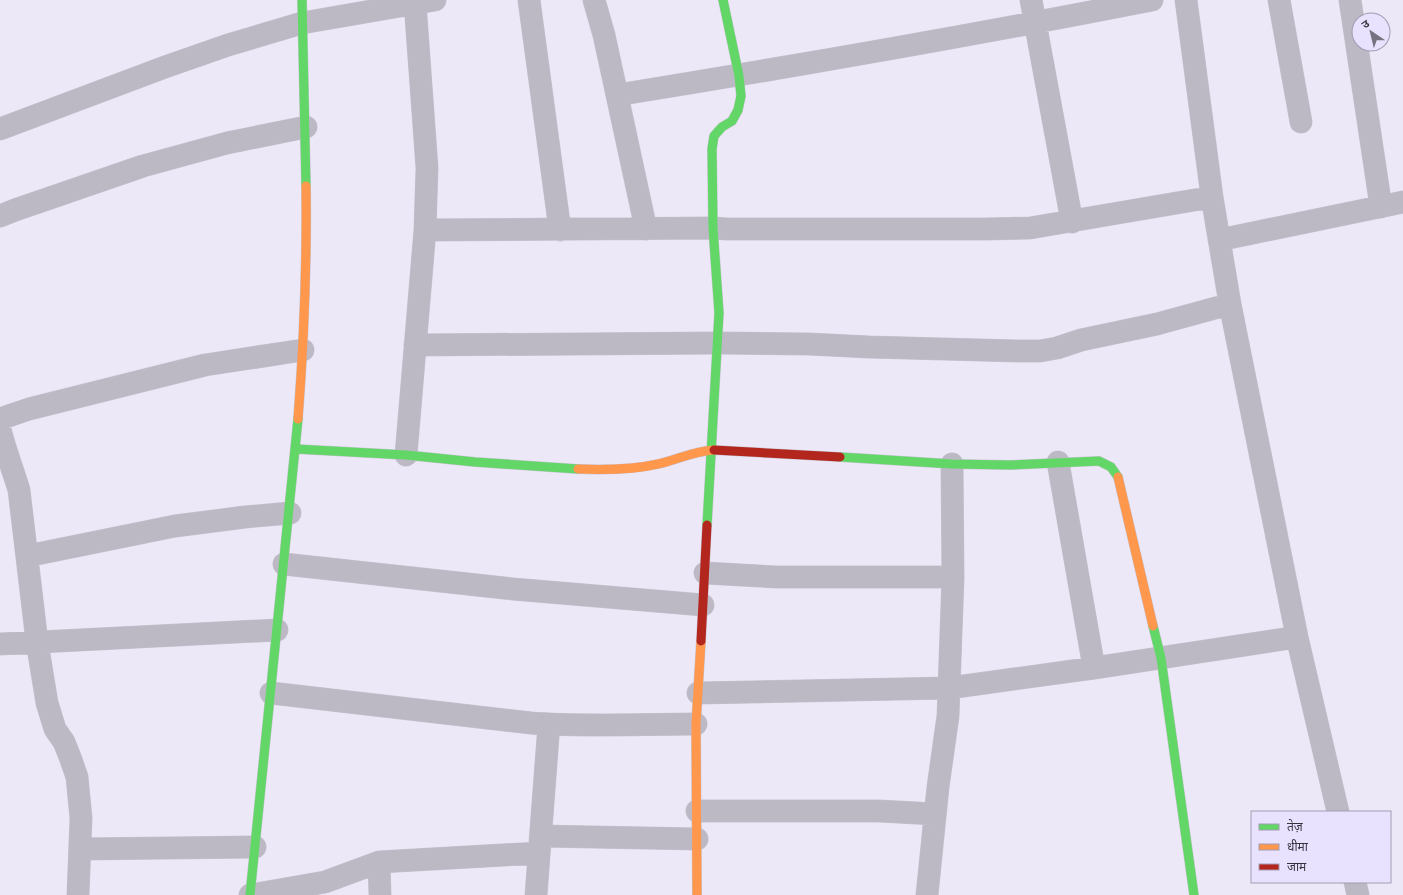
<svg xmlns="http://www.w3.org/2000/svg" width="1403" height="895" font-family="'Golos Text','Noto Sans Devanagari',sans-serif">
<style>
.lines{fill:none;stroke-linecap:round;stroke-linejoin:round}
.street-casing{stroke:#c8c5d1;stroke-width:23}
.fast-casing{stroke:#c8c5d1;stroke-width:10}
.slow-casing{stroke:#c8c5d1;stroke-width:10}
.jam-casing{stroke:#c8c5d1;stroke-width:10}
.street{stroke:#bcb8c4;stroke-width:22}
.fast{stroke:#63d668;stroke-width:9}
.slow{stroke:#ff974d;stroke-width:9}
.jam{stroke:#b3261e;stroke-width:9}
</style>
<rect width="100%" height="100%" fill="#ece8f8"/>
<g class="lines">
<defs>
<path id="street" d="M 529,0 L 560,230
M 594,0 L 604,35 L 646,229
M 1031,0 L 1072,222
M 1186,0 L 1212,197 L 1230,304 L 1297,637 L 1338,812
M 1279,0 L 1301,122
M 1350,0 L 1381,207
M 617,95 C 796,66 974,35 1152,0
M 0,129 L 165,67 L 228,45 L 302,23 L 435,0
M 0,216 L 15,210 L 143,166 L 227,143 L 306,127
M 425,230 L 713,228 L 727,229 L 987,229 L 1030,228 L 1212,197
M 1219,240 L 1403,202
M 415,345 L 718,343 L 809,344 L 869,347 L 1020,351 L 1040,351 L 1057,348 L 1081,340 L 1157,324 L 1230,304
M 0,419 L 29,409 L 205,365 L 303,350
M 0,429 C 5,450 13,470 19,490 L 37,642 L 47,703 L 55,729 L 64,742 L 70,757 L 77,777 L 81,818 L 78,895
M 406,455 L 425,230 L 427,168 L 415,3
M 1058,462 L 1094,668
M 27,556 L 175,526 L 245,517 L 290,513
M 284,564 L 513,589 L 703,605
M 705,573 L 777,577 L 953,577
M 0,644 L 277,630
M 271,693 L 531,723 C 586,727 641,724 696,724
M 698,693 L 949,688 L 1094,668 L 1297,637
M 697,811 L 879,811 L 935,814
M 541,836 L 697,839
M 80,849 L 255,847
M 379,862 L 380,895
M 1355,882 L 1358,895
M 250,895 L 325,882 L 379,862 L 539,853
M 536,895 L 549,724
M 927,895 L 938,787 L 948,716 L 949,688 L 953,577 L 952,464"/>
<path id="fast" d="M 302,0 L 306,186
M 296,449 L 406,455 L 475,462 L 578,469
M 840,457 L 952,464 L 1010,465 L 1099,461 L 1111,467 L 1118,477
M 707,525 L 719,313 L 713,228 L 712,149 L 714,136 L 722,127 L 732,121 L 738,110 L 741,96 L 739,76 L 723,0
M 1153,626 L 1161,658 L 1194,895
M 250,895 L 298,419"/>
<path id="slow" d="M 298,419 C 304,341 307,264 306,186
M 578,469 C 604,470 632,470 658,464 C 676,460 694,451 714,450
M 1118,477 L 1153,626
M 697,895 L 696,724 L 701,641"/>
<path id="jam" d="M 714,450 L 840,457
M 701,641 L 707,525"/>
</defs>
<use href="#street" class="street-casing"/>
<use href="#fast" class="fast-casing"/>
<use href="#slow" class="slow-casing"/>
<use href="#jam" class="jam-casing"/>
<use href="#street" class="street"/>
<use href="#fast" class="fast"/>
<use href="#slow" class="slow"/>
<use href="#jam" class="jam"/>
</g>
<rect x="1251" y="811" width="140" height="72" fill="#e9e2fe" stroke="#a19cb1"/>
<rect x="1259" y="824" width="20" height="6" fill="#63d668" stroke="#a19cb1"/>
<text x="1287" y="831" font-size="12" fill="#36333e">तेज़</text>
<rect x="1259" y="844" width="20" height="6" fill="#ff974d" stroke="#a19cb1"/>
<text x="1287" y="851" font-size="12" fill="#36333e">धीमा</text>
<rect x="1259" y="864" width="20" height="6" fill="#b3261e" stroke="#a19cb1"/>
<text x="1287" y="871" font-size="12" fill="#36333e">जाम</text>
<g transform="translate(1371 32) rotate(325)"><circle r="19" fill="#e9e2fe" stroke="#a19cb1"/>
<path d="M0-3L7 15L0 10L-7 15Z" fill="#76727f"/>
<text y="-6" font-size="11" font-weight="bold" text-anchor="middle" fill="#36333e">उ</text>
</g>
</svg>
